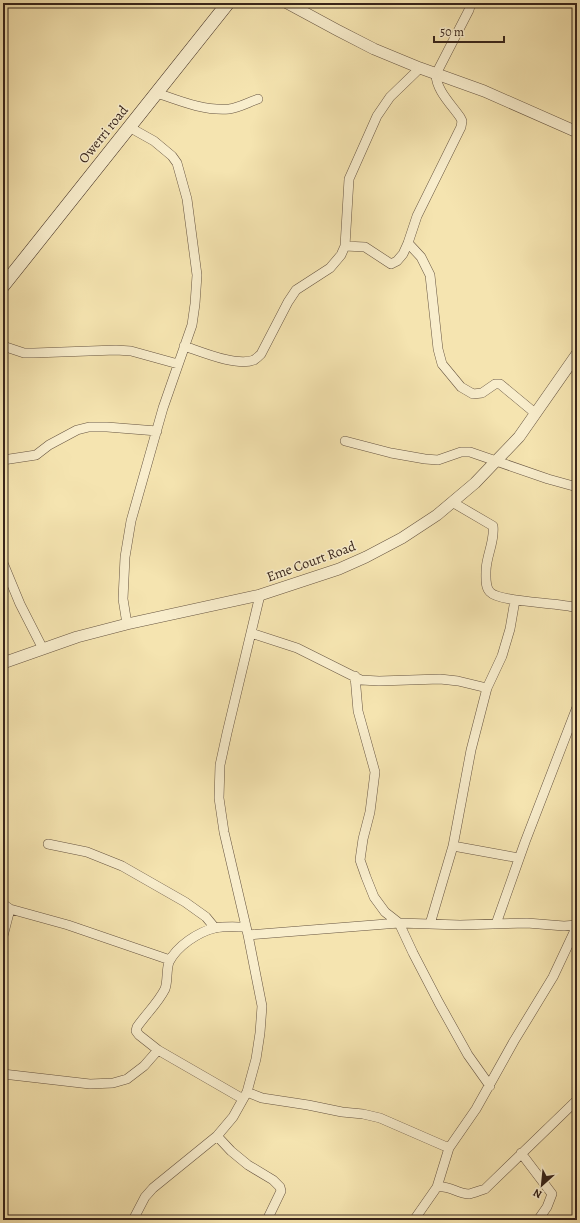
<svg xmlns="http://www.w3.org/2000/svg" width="580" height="1223" font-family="Alegreya,serif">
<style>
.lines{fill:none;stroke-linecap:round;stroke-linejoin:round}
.minor-casing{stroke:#665440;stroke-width:10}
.tertiary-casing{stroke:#665440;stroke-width:12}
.secondary-casing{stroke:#37241a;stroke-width:14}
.minor{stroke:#f8edcc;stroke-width:9}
.tertiary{stroke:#f8edcc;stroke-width:11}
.secondary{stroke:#f8edcc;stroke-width:13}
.labels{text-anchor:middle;stroke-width:3;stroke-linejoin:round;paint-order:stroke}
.street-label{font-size:14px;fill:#37241a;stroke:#f8edcc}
</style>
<rect width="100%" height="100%" fill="#f5e4b0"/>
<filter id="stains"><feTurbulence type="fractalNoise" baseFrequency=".005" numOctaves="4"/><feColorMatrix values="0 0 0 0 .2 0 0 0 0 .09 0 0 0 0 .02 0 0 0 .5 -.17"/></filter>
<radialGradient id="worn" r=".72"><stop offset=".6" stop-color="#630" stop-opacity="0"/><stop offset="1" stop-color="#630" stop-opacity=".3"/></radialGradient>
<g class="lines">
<defs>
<path id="minor" d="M 157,93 C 180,101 204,111 229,109 C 238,108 249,102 258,99
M 408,243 L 421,257 L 430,275 L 438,349 L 442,364 L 461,387 L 473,394 L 482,393 L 495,384 L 500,384 L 535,413
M 345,246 L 365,247 L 391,264 L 397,261 L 403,254 L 408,243 L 417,216 L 461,127 L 462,121 L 460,117 C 451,104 436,90 436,74 L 469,10 L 471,3
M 3,346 L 24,353 L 34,353 L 116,350 L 131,351 L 178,364
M 184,346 C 202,352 237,367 254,360 C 257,358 259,356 261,354 L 288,302 L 296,290 L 330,268 L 341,255 L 345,246 L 349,179 L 377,116 L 390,97 L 420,68
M 345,441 L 391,453 L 425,459 L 438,460 L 461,452 L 470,452 L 548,479 L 577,487
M 3,460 L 36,455 L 49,445 L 77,430 L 89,427 L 107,427 L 157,431
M 452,502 L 493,526 C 495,542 486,556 486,571 C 486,578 485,587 490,592 C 500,603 560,602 577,608
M 3,563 L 20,604 L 43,649
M 127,624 L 123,599 L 125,557 L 131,521 L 163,408 L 192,325 L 195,304 L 197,275 L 187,199 L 177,163 L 172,156 L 154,141 L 129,127
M 251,633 L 297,648 L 361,680 L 379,681 L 440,679 L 458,681 L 487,688
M 355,676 L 358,711 L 375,772 L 370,812 L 363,839 L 360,860 L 366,877 L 374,897 L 385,912 L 399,923 L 413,953 L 439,1003 L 468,1055 L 490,1086
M 48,844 L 87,852 L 122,866 L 185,902 L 206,917 L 215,928
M 453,846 L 519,858
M 3,904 L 10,909 L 68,925 L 170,960
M 430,924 L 453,846 L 471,750 L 487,688 L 502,656 L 510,629 L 515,600
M 496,924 L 525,842 L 577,707
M 248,935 L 399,923 L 460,925 L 527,923 L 564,926 L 577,925
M 3,936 L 10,909
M 3,1074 L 90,1084 L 113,1083 L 127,1079 L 144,1066 L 158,1050
M 247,1092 L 262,1098 L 308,1105 L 342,1112 L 363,1114 L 380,1118 L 449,1148
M 243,1099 L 158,1050 L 139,1035 L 136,1031 L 137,1027 C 146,1014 158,1003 165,989 C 168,981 166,971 169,962 C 177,946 198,932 215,928 C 225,926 236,927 246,927
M 217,1136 L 231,1151 L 248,1165 L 273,1180 L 280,1187 L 281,1191 L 267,1220
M 521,1153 L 552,1194 L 547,1207 L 538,1220
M 437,1187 C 449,1185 458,1194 469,1194 C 474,1193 481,1190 485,1189 L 577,1100
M 133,1220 L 145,1197 L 153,1188 L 217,1136 L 233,1117 L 247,1092 L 256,1059 L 260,1033 L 262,1006 L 248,935 L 224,832 L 219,798 L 220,765 L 227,733 L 260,595
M 414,1220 L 437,1187 L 449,1148 L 476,1109 L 514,1041 L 553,977 L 577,926"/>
<path id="tertiary" d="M 287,3 L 337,30 L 374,49 L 420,68 L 484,91 L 577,132
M 3,663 L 77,637 L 127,624 L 260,595 L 339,569 L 366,557 L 402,538 L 437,515 L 475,483 L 496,461 L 519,437 L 577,354"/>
<path id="secondary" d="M 3,286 L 228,3"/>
</defs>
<use href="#minor" class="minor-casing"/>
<use href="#tertiary" class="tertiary-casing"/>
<use href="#secondary" class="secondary-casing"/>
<use href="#minor" class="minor"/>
<use href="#tertiary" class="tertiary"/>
<use href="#secondary" class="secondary"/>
</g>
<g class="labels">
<g class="street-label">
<text transform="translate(103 134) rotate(-51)" y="5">Owerri road</text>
<text transform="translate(311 561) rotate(-20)" y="5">Eme Court Road</text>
</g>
</g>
<rect width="580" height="1223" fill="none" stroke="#f5e4b0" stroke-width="16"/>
<rect x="4" y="4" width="572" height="1215" fill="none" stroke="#37241a" stroke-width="2"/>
<rect x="8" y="8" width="564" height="1207" fill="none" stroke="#37241a"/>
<g transform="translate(542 1185) rotate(207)" stroke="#f8edcc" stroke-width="3" paint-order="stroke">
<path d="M0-3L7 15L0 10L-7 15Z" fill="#37241a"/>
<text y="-6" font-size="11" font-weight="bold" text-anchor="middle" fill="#37241a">N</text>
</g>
<path d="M434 36v6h70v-6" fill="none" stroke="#37241a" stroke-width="2"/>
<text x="440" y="36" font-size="12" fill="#37241a" stroke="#f8edcc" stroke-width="3" paint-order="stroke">50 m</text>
<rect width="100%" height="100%" filter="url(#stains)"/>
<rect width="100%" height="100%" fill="url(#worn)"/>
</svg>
